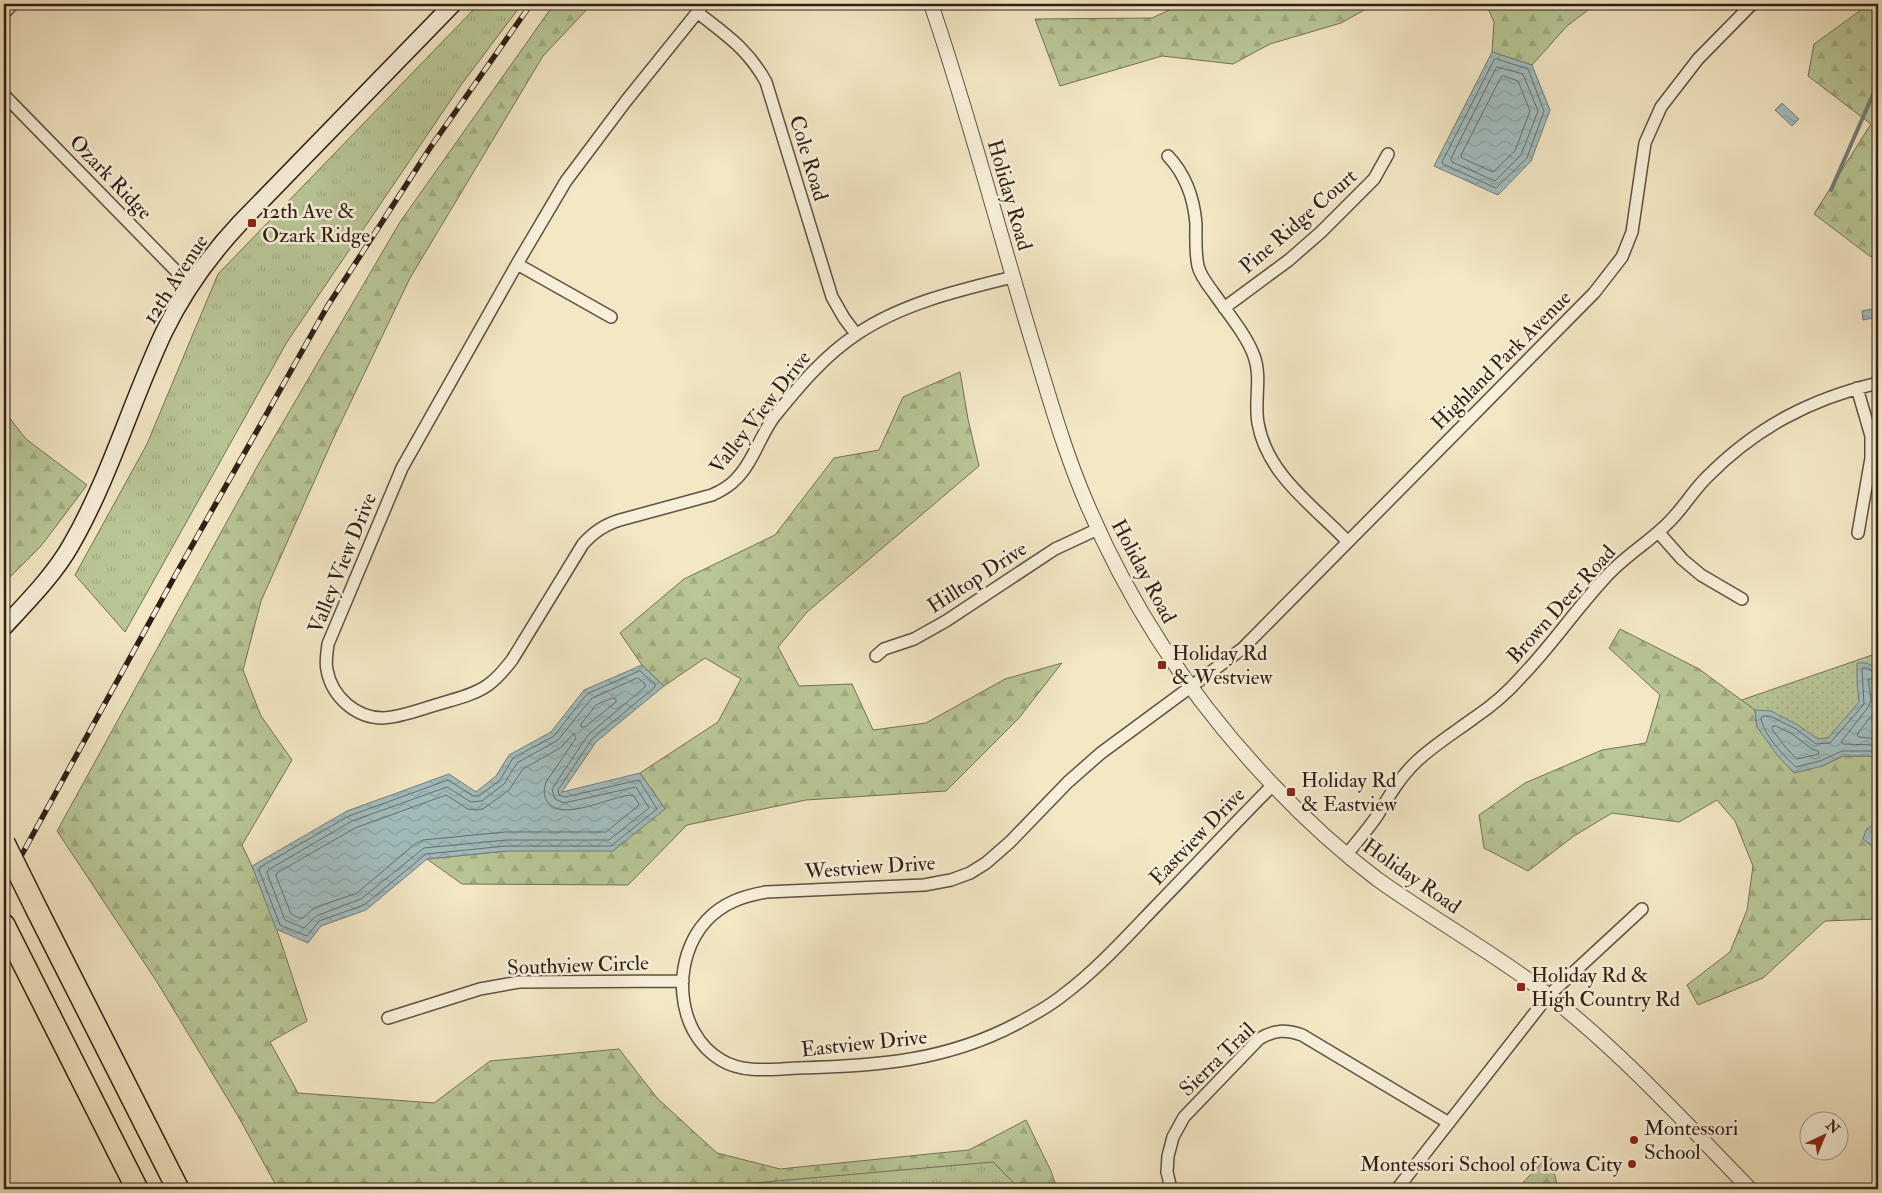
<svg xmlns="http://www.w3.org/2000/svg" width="1882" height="1193" font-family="'IM FELL Double Pica',serif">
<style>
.grass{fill:url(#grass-dots);stroke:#747256}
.forest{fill:url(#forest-firs);stroke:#747256}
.park{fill:url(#park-tufts);stroke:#747256}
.water{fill:url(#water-waves);stroke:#737e7b}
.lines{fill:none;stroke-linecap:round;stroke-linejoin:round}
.shore{stroke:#686e6a;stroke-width:1}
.stream{stroke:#737e7b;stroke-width:4}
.minor-casing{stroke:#5f5142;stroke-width:14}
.tertiary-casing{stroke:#5f5142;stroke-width:16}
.secondary-casing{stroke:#2e1f16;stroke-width:19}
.motorway-casing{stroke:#2e1f16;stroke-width:24}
.minor{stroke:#f7efd9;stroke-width:11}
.tertiary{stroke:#f7efd9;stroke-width:14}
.secondary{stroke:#f7efd9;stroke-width:16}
.motorway{stroke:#f3e7c4;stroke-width:21}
.rail-casing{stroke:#2e1f16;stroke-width:5.5}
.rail{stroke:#f7efd9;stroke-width:4;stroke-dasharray:11;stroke-linecap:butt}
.motorway-bridge-casing{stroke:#2e1f16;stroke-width:24;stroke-linecap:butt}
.motorway-bridge{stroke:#f3e7c4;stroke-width:21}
.poi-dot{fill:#8f2418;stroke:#f7efd9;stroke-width:2}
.labels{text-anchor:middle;stroke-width:5;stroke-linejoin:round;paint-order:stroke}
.street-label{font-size:21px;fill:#2e1f16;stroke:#f7efd9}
.poi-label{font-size:21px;fill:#2e1f16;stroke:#f7efd9;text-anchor:start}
</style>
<defs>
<pattern id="grass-dots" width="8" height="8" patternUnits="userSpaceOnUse" patternTransform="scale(1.25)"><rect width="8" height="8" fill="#b9c696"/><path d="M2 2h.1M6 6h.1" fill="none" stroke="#9faa81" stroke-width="1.8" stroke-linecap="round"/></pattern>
<pattern id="forest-firs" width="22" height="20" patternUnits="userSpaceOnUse" patternTransform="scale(1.25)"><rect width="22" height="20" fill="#b9c696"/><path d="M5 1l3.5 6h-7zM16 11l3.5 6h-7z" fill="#9faa81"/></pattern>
<pattern id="park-tufts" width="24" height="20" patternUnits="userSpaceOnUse" patternTransform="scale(1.25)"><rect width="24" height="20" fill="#b9c696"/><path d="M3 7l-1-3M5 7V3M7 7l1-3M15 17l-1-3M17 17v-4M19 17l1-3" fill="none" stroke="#9faa81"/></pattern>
<pattern id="water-waves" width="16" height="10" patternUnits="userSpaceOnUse" patternTransform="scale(1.25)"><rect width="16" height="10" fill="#a1bdbf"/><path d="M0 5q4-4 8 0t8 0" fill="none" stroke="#8ba2a3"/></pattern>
</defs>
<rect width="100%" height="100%" fill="#f3e7c4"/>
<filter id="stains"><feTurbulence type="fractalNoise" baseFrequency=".004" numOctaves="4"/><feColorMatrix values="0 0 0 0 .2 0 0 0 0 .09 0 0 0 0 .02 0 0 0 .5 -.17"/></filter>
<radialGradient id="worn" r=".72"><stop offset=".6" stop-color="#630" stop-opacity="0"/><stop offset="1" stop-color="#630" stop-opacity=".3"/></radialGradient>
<path class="grass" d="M 1878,653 L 1878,881 L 1707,712 Z"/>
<path class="forest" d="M 554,4 L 592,4 L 543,56 L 410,278 L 333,439 L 261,601 L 243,670 L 261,716 L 292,760 L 242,845 C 270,901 287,962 307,1021 L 270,1042 L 298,1093 L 434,1103 L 490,1061 L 619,1049 L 657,1098 L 717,1153 L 780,1169 L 969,1150 L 1026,1120 L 1051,1171 L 1057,1189 L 278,1189 L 238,1116 L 157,982 L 57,831 L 258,465 L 400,222 Z
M 1182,4 L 1375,4 L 1341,23 L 1270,44 L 1233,64 L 1162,56 L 1060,86 L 1035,19 L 1152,18 Z
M 1486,4 L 1596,4 L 1567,26 L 1532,65 L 1492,52 L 1494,22 Z
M 1867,4 L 1878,4 L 1878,244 L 1871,257 L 1814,214 L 1871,124 L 1808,76 L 1814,44 L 1857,13 Z
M 960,372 L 968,419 L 979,466 L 807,612 L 778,647 L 799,686 L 852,684 L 873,730 L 926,723 L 1005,679 L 1062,663 L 1018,719 L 946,791 L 806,800 L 687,825 L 628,885 L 462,884 L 427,859 L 506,851 L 665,809 L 640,773 L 718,722 L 741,679 L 705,658 L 664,686 L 642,665 L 620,633 L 684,579 L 775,535 L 834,458 L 879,450 L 903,397 Z
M 4,411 L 26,439 L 87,485 L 41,546 L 4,583 Z
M 1620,629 L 1699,669 L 1755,710 L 1757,727 L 1822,766 L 1843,756 L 1871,756 L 1878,759 L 1878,821 L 1866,830 L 1874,848 L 1878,849 L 1878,919 L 1825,921 L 1763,978 L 1698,1005 L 1687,985 L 1730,952 L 1747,910 L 1753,866 L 1735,821 L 1717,800 L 1679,822 L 1612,813 L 1574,836 L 1528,871 L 1484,848 L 1479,815 L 1525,783 L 1602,750 L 1646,743 L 1660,695 L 1609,648 Z
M 1550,1154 L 1558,1189 L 1517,1189 Z"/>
<path class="park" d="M 479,4 L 522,4 L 461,85 L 287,342 L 125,632 L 75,575 L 147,444 L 218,274 Z
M 993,1162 L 1020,1189 L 685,1189 Z"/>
<path class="water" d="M 1492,52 L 1532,65 L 1550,110 L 1531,161 L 1498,195 L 1434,166 Z
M 1782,103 L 1799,119 L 1792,126 L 1775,110 Z
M 1878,308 L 1878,317 L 1863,320 L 1862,311 Z
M 1857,663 L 1867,663 L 1878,669 L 1878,759 L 1871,756 L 1843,756 L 1822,766 L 1794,773 L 1777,755 L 1757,727 L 1755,710 L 1771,711 L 1798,725 L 1818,739 L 1828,738 L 1859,702 L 1857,682 Z
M 642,665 L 664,686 L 596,742 L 562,792 L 640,773 L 665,809 L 613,851 L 506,851 L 427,859 L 366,910 L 321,926 L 308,943 L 276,929 L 252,866 L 347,811 L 449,774 L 476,792 L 496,776 L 509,755 L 551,732 L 584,690 Z
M 1878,821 L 1878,849 L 1874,848 L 1863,839 L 1866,830 Z"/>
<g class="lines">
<path class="shore" d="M 1497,59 L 1528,69 L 1544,111 L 1527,158 L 1496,188 L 1443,164 L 1442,162 L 1494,60 Z
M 1497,67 L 1523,74 L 1538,111 L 1521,155 L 1495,181 L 1452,162 L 1451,159 Z
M 1504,76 L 1518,81 L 1530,111 L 1515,151 L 1493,172 L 1462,158 L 1461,155 L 1501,77 Z
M 640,671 L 655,684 L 655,687 L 592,739 L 558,790 L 559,795 L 565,797 L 639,780 L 657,809 L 611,846 L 506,846 L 426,854 L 364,905 L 319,921 L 307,936 L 280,925 L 259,870 L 260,867 L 349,816 L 448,780 L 473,796 L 479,796 L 500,780 L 513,758 L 554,736 L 587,694 Z
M 1878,673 L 1865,668 L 1862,669 L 1864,704 L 1830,743 L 1816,744 L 1796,729 L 1770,716 L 1763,716 L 1761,718 C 1763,734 1784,756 1796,767 L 1820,761 L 1842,751 L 1872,751 L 1878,754
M 638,678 L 645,684 L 645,687 L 588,735 L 552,789 L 555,799 L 564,803 L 636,787 L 649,808 L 609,840 L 506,840 L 424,848 L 361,899 L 316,916 L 304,928 L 285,920 L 267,873 L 268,870 L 352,821 L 447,787 L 471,802 L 482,801 L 504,784 L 517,763 L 558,740 L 591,699 Z
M 1878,679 L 1868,679 L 1871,700 L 1869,706 L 1841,742 L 1843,744 L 1872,745 L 1878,747
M 1878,687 L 1877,689 C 1880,715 1869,715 1857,735 L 1859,737 L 1878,739
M 613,698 L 616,699 L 616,702 L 585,727 L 581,727 L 581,724 L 596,705 Z
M 1773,726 L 1776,726 L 1792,734 L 1812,749 L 1818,751 L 1819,754 L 1797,759 L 1786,748 L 1772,729 Z
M 574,734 L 576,738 L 546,782 C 544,788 543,795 547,801 C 561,824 612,795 633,795 L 639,804 L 638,806 L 606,832 L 505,832 L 423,840 L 415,844 L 357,893 L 314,908 L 302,919 L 291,914 L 276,876 L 277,873 L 355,828 L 446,795 L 468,809 L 476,810 L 483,809 L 509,790 L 523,769 L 560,748 Z"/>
<path class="stream" d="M 1831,190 L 1878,83"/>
<defs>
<path id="minor" d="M 704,4 L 626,101 L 566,181 L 517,264 L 402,468 L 328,644 C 327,653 325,662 327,670 C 332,697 356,718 383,718 C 402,717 421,709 439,704 C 455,699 474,695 488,685 C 498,678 505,669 512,660 L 583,544 C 594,532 604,525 620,520 L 712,495 C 721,491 730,486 737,478 C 753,462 760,436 774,417 C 799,386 824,356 857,334 C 903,303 960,290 1013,277
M 697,12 C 726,35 748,49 766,82 L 832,297 L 844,318 L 856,334
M 4,13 L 13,4
M 4,95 L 179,274 L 193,283
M 1168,156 C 1185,174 1194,199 1196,224 C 1196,238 1195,252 1198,266 C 1200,275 1207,284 1213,292 C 1226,311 1246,334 1254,356 C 1262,377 1254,401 1258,423 C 1267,475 1314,506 1348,542
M 517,264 L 611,317
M 1224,308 L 1289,260 L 1321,232 L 1374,179 L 1388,154
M 1857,388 L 1871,436 L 1871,458 L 1858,533
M 1659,533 L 1682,559 L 1701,575 L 1742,599
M 876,656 L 884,649 L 914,639 L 946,621 L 1055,549 L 1098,529
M 1273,785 C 1234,824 1197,864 1159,903 C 1128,935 1098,969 1063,995 C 1050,1006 1033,1015 1018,1023 C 947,1061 877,1066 799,1068 C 773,1069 744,1074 721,1060 C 674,1032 671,958 707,920 C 723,903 743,896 766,892 L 924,885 L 951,880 L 970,873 L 986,863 L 1010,842 L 1068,782 L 1101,753 L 1242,649 L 1594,293 L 1622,257 L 1632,232 L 1645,143 L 1661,107 L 1698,59 L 1752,4
M 1347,854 C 1357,842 1368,829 1377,816 C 1389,796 1400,777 1417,761 C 1434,745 1455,732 1474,718 C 1492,706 1508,692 1522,676 C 1552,645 1576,609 1605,578 C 1624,556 1650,542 1670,521 C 1683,508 1693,491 1706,478 C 1755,428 1810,399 1878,383
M 388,1018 L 480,989 L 519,982 L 683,981
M 1171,1189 L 1167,1172 L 1168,1156 L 1173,1137 L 1184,1117 L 1259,1039 C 1274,1030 1285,1029 1302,1035 L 1449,1123
M 1397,1189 L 1548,996 L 1642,909"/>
<path id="tertiary" d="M 931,4 C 969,115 998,229 1032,341 C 1049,396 1064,451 1087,504 C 1131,608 1194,702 1272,784 C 1304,818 1340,851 1377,879 C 1426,914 1478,944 1527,979 C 1609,1039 1679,1116 1750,1189"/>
<path id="secondary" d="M 4,627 C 28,601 54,575 71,545 C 110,477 131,402 164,332 C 183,293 210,255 240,223 L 453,4"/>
<path id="motorway" d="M 38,912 L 178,1189
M 4,925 L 137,1189"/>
</defs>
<use href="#minor" class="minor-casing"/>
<use href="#tertiary" class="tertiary-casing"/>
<use href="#secondary" class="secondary-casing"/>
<use href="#motorway" class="motorway-casing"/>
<use href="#minor" class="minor"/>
<use href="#tertiary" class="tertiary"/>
<use href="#secondary" class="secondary"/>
<use href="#motorway" class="motorway"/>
<defs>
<path id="rail" d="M 4,887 L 176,574 L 327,307 L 430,148 L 531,4"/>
</defs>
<use href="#rail" class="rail-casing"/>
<use href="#rail" class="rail"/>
<defs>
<path id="motorway-bridge" d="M 4,843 L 38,912"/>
</defs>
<use href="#motorway-bridge" class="motorway-bridge-casing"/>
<use href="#motorway-bridge" class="motorway-bridge"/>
</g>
<g class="poi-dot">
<rect x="247" y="218" width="10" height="10" rx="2.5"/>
<rect x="1157" y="660" width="10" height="10" rx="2.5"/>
<rect x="1286" y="787" width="10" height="10" rx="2.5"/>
<rect x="1516" y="982" width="10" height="10" rx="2.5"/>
<circle cx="1634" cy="1140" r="5"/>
<circle cx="1632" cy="1164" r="5"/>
</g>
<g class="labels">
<g class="street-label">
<text transform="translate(809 158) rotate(73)" y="7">Cole Road</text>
<text transform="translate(111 177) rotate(46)" y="7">Ozark Ridge</text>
<text transform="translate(1010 195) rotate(74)" y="7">Holiday Road</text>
<text transform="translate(1298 221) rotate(-41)" y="7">Pine Ridge Court</text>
<text transform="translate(175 279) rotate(-57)" y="7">12th Avenue</text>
<text transform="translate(1501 360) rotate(-45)" y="7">Highland Park Avenue</text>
<text transform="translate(760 412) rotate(-52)" y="7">Valley View Drive</text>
<text transform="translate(342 563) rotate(-68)" y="7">Valley View Drive</text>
<text transform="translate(1144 571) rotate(62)" y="7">Holiday Road</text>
<text transform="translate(977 577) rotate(-33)" y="7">Hilltop Drive</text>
<text transform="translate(1561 604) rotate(-48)" y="7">Brown Deer Road</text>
<text transform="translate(1197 836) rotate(-46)" y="7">Eastview Drive</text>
<text transform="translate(870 867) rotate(-4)" y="7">Westview Drive</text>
<text transform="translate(1412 876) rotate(35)" y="7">Holiday Road</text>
<text transform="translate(578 965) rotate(-2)" y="7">Southview Circle</text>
<text transform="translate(864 1043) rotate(-6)" y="7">Eastview Drive</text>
<text transform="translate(1217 1059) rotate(-44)" y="7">Sierra Trail</text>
</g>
<g class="poi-label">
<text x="262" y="218">12th Ave &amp;<tspan x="262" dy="24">Ozark Ridge</tspan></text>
<text x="1172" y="660">Holiday Rd<tspan x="1172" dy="24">&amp; Westview</tspan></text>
<text x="1301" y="787">Holiday Rd<tspan x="1301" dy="24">&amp; Eastview</tspan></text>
<text x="1531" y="982">Holiday Rd &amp;<tspan x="1531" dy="24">High Country Rd</tspan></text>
<text x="1644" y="1135">Montessori<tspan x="1644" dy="24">School</tspan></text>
<text x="1622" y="1171" text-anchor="end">Montessori School of Iowa City</text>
</g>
</g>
<rect width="1882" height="1193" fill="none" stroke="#f3e7c4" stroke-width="20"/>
<rect x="5" y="5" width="1872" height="1183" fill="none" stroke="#2e1f16" stroke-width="2.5"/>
<rect x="10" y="10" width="1862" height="1173" fill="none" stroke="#2e1f16"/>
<g transform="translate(1824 1136) rotate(44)"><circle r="24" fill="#f7efd9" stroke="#a79c8b"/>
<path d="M0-4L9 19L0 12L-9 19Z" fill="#8f2418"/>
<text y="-8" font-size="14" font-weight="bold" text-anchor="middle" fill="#2e1f16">N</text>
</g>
<rect width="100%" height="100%" filter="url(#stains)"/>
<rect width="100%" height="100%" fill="url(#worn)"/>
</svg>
